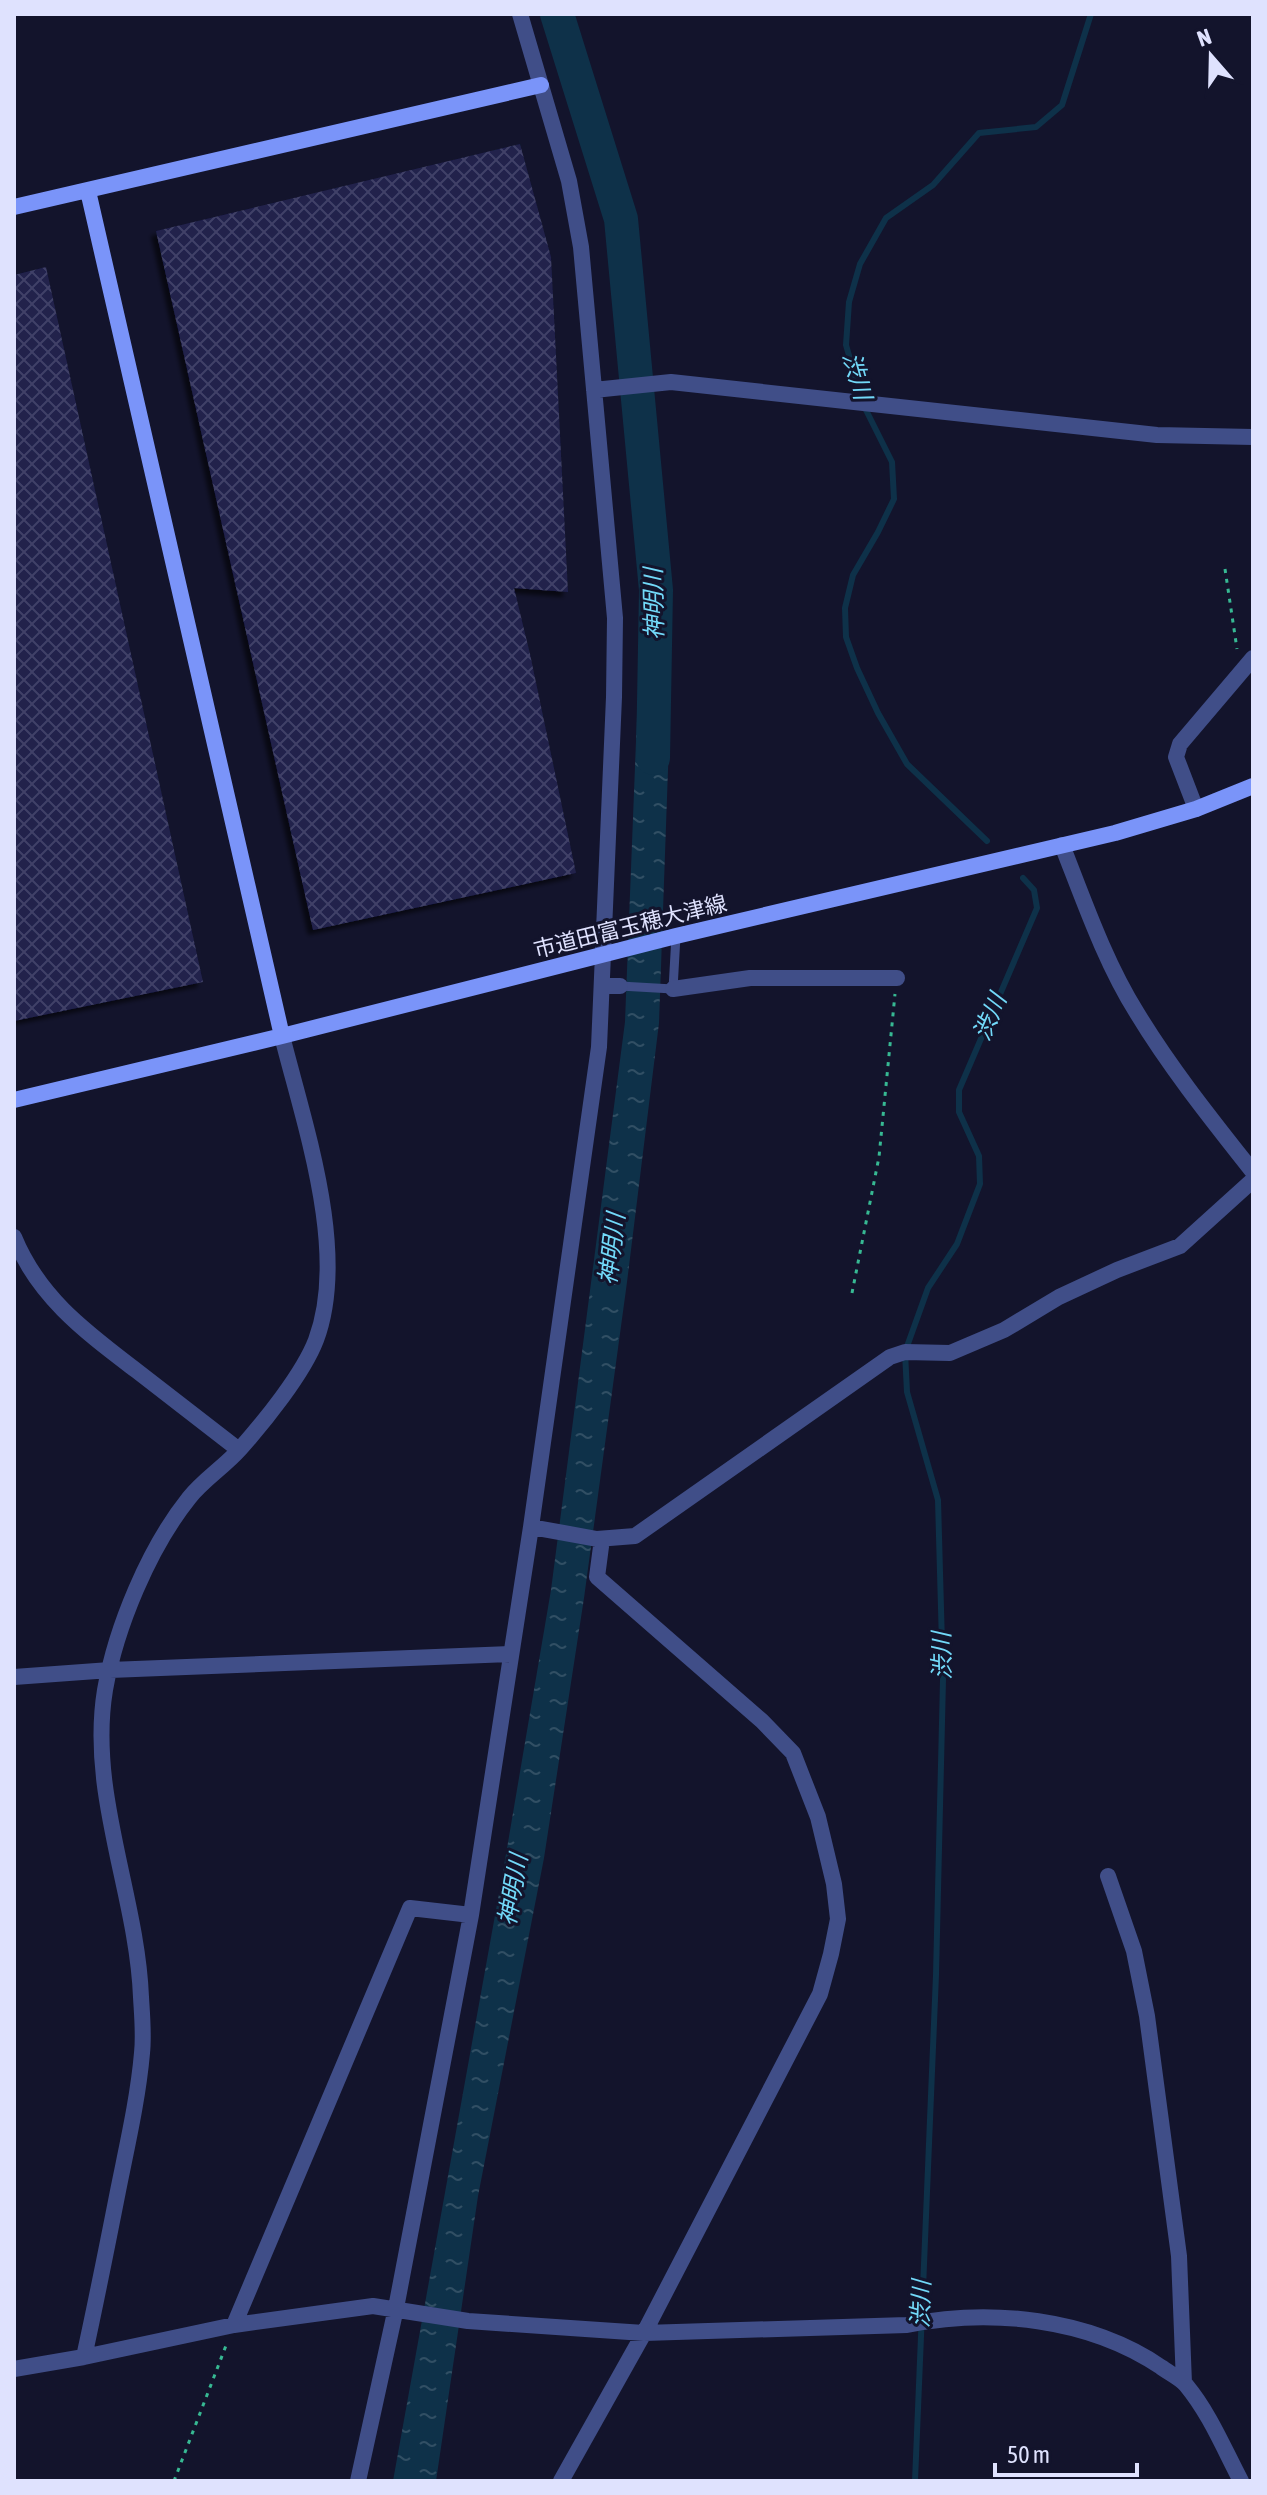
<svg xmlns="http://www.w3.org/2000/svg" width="1267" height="2495" font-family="'Asap Condensed','Noto Sans JP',sans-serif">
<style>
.water{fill:url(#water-ripples)}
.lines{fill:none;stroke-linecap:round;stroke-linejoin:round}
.stream{stroke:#0e3149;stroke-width:6}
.river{stroke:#0e3149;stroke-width:34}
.building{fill:url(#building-cross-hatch);filter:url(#shadow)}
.path{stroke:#37b993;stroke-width:3;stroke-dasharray:4 6;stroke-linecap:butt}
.lane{stroke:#404e88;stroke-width:9}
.street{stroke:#404e88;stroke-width:16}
.secondary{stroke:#7a94f9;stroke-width:16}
.labels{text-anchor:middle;stroke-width:6;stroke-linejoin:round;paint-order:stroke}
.street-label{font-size:22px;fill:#dfe2fe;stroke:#13142c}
.water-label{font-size:24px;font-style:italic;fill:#72d9f9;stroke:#13142c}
</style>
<defs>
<pattern id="water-ripples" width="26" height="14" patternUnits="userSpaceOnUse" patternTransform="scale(2)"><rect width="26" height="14" fill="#0e3149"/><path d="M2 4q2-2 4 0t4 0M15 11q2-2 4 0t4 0" fill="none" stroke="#314f64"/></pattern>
<pattern id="building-cross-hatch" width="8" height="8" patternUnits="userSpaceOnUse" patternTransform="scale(2)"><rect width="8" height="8" fill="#20214c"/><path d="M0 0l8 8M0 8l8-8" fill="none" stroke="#404167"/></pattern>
<filter id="shadow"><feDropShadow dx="-5" dy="5" stdDeviation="2" flood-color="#0009"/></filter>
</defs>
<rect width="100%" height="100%" fill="#13142c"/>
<path class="water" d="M 670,713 L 659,1023 L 627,1282 L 584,1598 L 544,1858 L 478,2196 L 436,2481 L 393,2481 L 505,1860 L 551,1590 L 625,1022 L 637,716 Z"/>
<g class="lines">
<path class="stream" d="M 987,841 L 907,764 L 878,713 L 857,668 L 846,637 L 845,608 L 853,575 L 878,532 L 894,499 L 892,462 L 863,404 L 846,345 L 849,302 L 860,264 L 886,218 L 933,185 L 979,133 L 1036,127 L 1062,105 L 1091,14
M 915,2481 L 936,1975 L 943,1680 L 938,1500 L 907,1392 L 905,1352 L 928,1288 L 957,1244 L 980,1184 L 979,1156 L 959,1112 L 959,1090 L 1037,908 L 1034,890 L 1023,878"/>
<path class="river" d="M 557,14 L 621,219 L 656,590 L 653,758"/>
</g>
<path class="building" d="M 520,144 L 551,257 L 568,592 L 514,588 L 530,654 L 576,873 L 313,930 L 156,231 Z
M 46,267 L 203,982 L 14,1021 L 14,275 Z"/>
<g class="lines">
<path class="path" d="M 1225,569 L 1237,649
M 852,1293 L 879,1157 L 895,994
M 174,2481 L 227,2343"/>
<path class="lane" d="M 620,986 L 673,989 L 676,936"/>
<path class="street" d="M 594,390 L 671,382 L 1157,435 L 1253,437
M 1196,809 L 1176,757 L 1180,744 L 1253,658
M 1062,845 C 1084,901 1105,962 1137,1013 C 1171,1069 1212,1120 1253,1172
M 602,986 L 620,986
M 673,989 L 750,978 L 897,978
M 14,1237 C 39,1298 86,1332 137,1371 C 171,1397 205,1424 239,1450
M 531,1527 L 597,1539 L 635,1536 L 890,1357 L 905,1352 L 950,1353 L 1004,1330 L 1059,1297 L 1117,1270 L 1180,1246 L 1253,1180
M 14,1677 L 110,1670 L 511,1654
M 1108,1876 L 1134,1951 L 1147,2016 L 1179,2256 L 1184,2383
M 234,2325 L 410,1908 L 471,1915
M 84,2357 C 96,2302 107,2247 118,2191 C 127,2146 138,2099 142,2053 C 144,2035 142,2015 141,1997 C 137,1895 88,1793 105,1690 C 116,1627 149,1548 189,1498 C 203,1480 224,1467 240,1449 C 264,1422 303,1374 316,1340 C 349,1252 304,1124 282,1036
M 14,2369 L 84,2357 L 234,2325 L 373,2306 L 468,2321 L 644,2333 L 907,2325 C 990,2308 1089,2318 1161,2367 C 1169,2373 1180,2378 1186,2385 C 1210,2414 1224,2449 1241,2481
M 358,2481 L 396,2308 L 471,1915 L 531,1527 L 599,1047 L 614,697 L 615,618 L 581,247 L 569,181 L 520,14
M 561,2481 L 644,2333 L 820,1994 L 831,1954 L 838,1919 L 834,1884 L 818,1817 L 793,1753 L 762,1721 L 597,1577 L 602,1539"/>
<path class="secondary" d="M 88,191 L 282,1036
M 14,207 L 541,85
M 14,1100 L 282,1036 L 676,936 L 1115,833 L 1196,809 L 1253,786"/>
</g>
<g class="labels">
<g class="street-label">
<text transform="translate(630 926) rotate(-14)" y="8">市道田富玉穂大津線</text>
</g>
<g class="water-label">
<text transform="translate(857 376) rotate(74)" y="8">渋川</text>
<text transform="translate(654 604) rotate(-91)" y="8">神明川</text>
<text transform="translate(990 1017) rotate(-67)" y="8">渋川</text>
<text transform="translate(612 1249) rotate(-83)" y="8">神明川</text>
<text transform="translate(942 1656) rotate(-91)" y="8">渋川</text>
<text transform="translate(513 1890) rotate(-80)" y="8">神明川</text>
<text transform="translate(921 2304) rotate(-88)" y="8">渋川</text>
</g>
</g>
<rect width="1267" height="2495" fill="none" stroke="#dfe2fe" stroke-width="32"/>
<g transform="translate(1211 56) rotate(340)" stroke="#13142c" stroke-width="6" paint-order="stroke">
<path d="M0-6L14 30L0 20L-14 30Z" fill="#dfe2fe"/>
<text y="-12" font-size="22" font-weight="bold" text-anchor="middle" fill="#dfe2fe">N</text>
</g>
<path d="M995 2463v12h142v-12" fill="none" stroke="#dfe2fe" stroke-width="4"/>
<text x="1007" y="2463" font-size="24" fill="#dfe2fe" stroke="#13142c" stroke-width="6" paint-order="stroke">50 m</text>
</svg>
